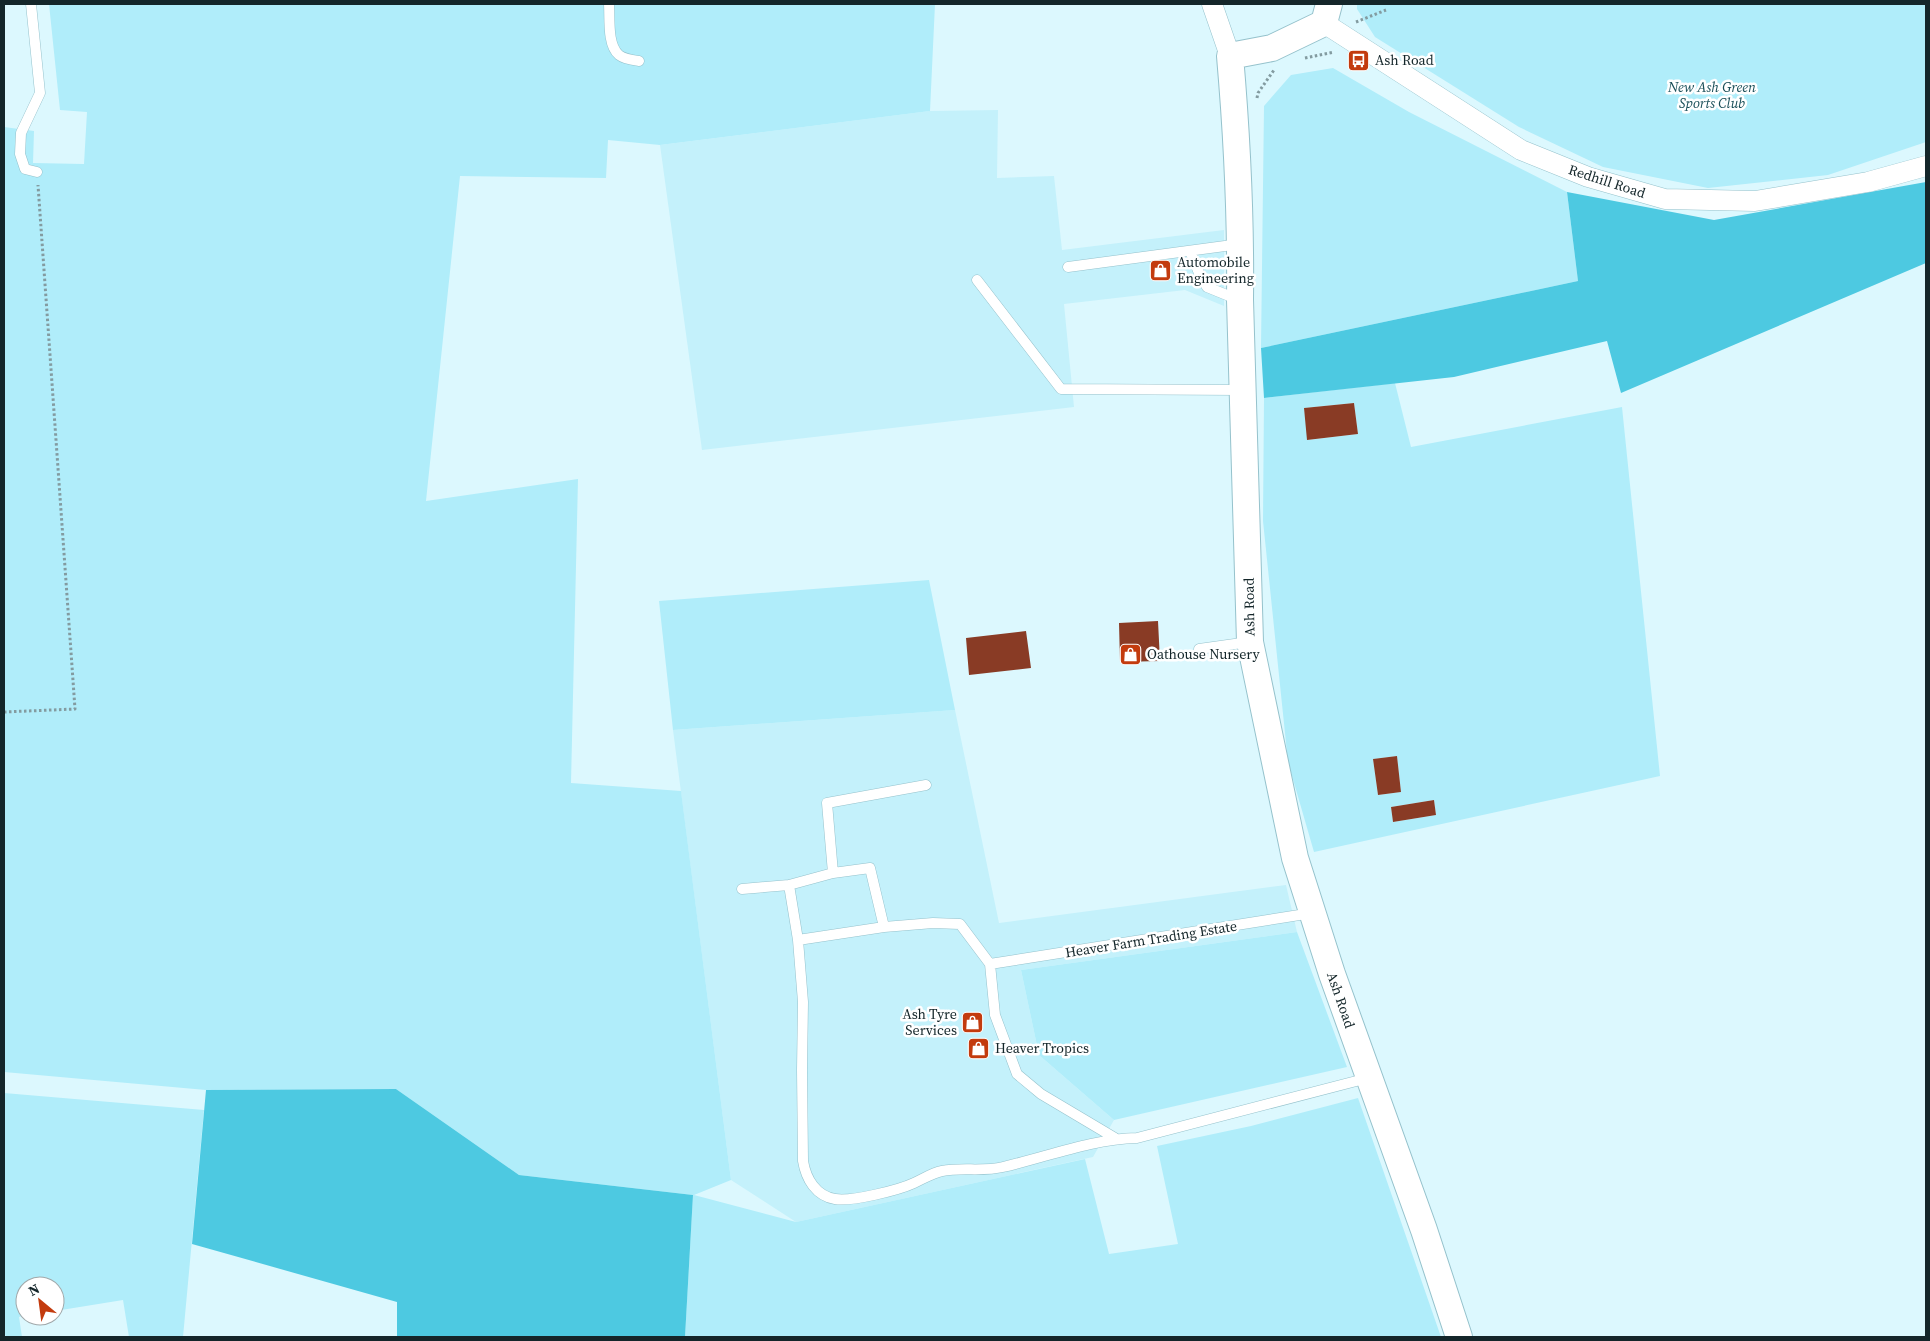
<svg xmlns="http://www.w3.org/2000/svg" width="1930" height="1341" font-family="'Source Serif 4',serif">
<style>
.built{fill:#c4f1fb}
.green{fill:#b0edfa;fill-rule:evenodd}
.forest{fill:#4dc9e1}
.building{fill:#893b25}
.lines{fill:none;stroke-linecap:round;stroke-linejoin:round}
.service-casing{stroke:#95c2cc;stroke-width:11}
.minor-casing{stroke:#95c2cc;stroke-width:21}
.tertiary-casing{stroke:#95c2cc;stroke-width:28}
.path{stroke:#839ba0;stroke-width:3;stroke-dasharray:2.5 2.5;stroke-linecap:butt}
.service{stroke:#fff;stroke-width:10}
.minor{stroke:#fff;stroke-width:20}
.tertiary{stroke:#fff;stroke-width:26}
.labels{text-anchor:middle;stroke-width:5;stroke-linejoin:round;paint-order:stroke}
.poi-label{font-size:14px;fill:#14262a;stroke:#fff;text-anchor:start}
.park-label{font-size:14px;font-style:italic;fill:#184d57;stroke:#fff}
.street-label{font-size:14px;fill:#14262a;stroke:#fff}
</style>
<rect width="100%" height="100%" fill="#dcf8fe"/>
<path class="built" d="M 998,110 L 997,178 L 1054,176 L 1062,250 L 1224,230 L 1224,306 L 1185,290 L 1064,304 L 1074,407 L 702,450 L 660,145 L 930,111 Z
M 955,710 L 999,923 L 1286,885 L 1297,932 L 1021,970 L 1039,1055 L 1114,1120 L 1093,1157 L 796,1222 L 731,1180 L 673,730 Z"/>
<path class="green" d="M 49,4 L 935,4 L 930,111 L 660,145 L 608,140 L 606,178 L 460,176 L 426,501 L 578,479 L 571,783 L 681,791 L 731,1180 L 694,1195 L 796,1222 L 1085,1159 L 1109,1254 L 1178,1244 L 1157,1146 L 1251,1126 L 1358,1098 L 1441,1337 L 685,1337 L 693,1195 L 519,1175 L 396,1089 L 206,1090 L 4,1072 L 4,127 L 34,131 L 33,163 L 84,164 L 87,112 L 60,110 Z
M 1357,4 L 1926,4 L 1926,142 L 1828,175 L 1708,188 L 1603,167 L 1519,127 L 1375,37 L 1357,9 Z
M 1333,68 L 1409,112 L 1567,192 L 1578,281 L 1261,348 L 1264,106 L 1291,75 Z
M 1395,383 L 1411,447 L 1622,407 L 1660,776 L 1314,852 L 1288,762 L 1263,521 L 1264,398 ZM 1354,403 L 1358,434 L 1308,440 L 1304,408 ZM 1397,756 L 1401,792 L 1378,795 L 1373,759 ZM 1434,800 L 1436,815 L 1393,822 L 1391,807 Z
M 929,580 L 955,710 L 673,730 L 659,601 Z
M 1297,932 L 1347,1067 L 1114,1120 L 1039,1055 L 1021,970 Z
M 4,1093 L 204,1110 L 183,1337 L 129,1337 L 123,1300 L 55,1311 L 55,1286 L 25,1286 L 25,1315 L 19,1317 L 22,1337 L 6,1337 L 4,1331 Z"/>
<path class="forest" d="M 1926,182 L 1926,263 L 1621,393 L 1607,341 L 1454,377 L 1264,398 L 1261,348 L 1578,281 L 1567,192 L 1714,220 Z
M 396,1089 L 519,1175 L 693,1195 L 685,1337 L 397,1337 L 397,1302 L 192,1244 L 206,1090 Z"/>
<path class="building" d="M 1354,403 L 1358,434 L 1307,440 L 1304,408 Z
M 1158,621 L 1160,661 L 1120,662 L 1119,623 Z
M 1026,631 L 1031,668 L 969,675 L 966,638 Z
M 1397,756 L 1401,792 L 1378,795 L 1373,759 Z
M 1434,800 L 1436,815 L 1393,822 L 1391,807 Z"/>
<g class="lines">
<defs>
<path id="service" d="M 31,4 L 40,93 L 21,133 L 20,154 L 25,169 L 37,172
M 609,4 C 610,18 607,45 619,55 C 624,59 632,60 639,61
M 1190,251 L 1199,273 L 1207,287 L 1239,300
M 1068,267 L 1240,244
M 977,280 L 1061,389 L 1242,390
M 1199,649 L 1249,642
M 833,873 L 827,803 L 926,785
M 789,885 L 798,940 L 803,1002 L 802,1070 L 803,1161 C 806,1179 816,1196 835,1199 C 851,1202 899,1190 914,1183 C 923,1179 932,1173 942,1171 C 962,1167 983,1172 1003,1167 C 1047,1157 1091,1139 1137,1138 L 1368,1078
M 742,889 L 789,885 L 833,873 L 870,868 L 884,927 L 933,923 L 960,924 L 990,964 L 995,1015 L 1017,1074 L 1041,1094 L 1115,1138
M 798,940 L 884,927
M 990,964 L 1312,913"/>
<path id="minor" d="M 1212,4 L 1230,56
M 1324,23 L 1521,150 L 1588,177 L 1665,199 L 1755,201 L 1868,182 L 1926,166"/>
<path id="tertiary" d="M 1329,4 L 1324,23 L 1272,48 L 1230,56 C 1237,137 1241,218 1240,300 L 1250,642 L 1295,858 L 1332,974 L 1424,1230 L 1459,1337"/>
</defs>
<use href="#service" class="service-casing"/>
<use href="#minor" class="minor-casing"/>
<use href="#tertiary" class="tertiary-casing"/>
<path class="path" d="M 1356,22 L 1386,10
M 1305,58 L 1334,52
M 1257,98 L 1258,93 L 1274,70
M 4,712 L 75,709 L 38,185"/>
<use href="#service" class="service"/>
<use href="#minor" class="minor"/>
<use href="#tertiary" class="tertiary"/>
</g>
<defs>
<symbol id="bus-square" viewBox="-11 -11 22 22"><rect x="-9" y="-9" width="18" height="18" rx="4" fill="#c33b0e" stroke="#fff"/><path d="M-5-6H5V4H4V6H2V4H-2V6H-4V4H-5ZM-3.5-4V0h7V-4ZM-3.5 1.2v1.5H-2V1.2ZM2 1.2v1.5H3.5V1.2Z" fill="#fff"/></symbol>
<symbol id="shop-square" viewBox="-11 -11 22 22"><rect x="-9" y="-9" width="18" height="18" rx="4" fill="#c33b0e" stroke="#fff"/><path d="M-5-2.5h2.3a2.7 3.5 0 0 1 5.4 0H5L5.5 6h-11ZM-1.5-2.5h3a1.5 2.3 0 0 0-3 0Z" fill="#fff"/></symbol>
</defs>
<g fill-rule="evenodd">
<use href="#bus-square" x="1346" y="48" width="25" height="25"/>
<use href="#shop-square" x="1148" y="258" width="25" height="25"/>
<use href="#shop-square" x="1118" y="642" width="25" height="25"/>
<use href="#shop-square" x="960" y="1010" width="25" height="25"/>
<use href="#shop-square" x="966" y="1036" width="25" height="25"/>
</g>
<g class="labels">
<g class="poi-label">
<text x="1375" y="65">Ash Road</text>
<text x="1177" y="267">Automobile<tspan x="1177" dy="16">Engineering</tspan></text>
<text x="1147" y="659">Oathouse Nursery</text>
<text x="957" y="1019" text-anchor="end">Ash Tyre<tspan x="957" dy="16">Services</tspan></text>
<text x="995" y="1053">Heaver Tropics</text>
</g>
<g class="park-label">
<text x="1712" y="92">New Ash Green<tspan x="1712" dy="16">Sports Club</tspan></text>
</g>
<g class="street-label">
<text transform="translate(1607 181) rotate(18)" y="5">Redhill Road</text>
<text transform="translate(1249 607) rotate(-91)" y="5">Ash Road</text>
<text transform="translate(1151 939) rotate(-9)" y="5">Heaver Farm Trading Estate</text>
<text transform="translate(1341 1000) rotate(71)" y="5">Ash Road</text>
</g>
</g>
<rect width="1930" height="1341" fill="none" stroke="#14262a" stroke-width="10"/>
<g transform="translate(40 1301) rotate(331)"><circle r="24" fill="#ffffff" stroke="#a1a8aa"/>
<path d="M0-4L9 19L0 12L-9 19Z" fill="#c33b0e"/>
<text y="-8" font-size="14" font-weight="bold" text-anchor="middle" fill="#14262a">N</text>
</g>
</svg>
